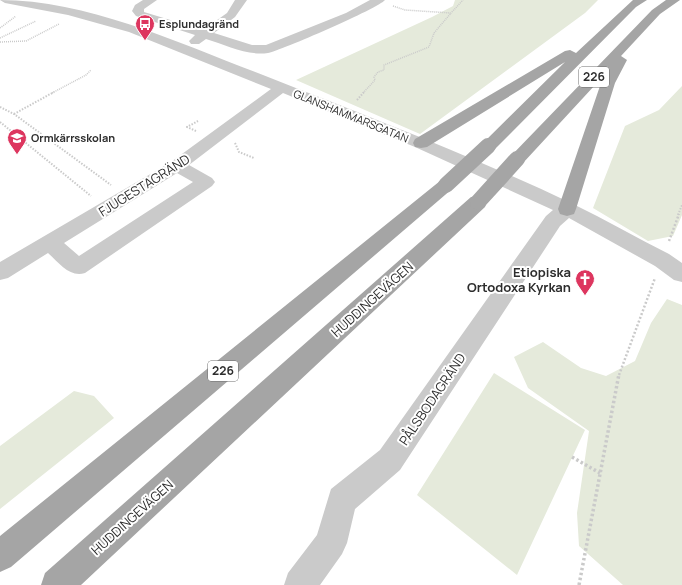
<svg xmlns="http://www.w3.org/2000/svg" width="682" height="585" font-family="Manrope,sans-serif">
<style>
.green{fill:#e5eadb}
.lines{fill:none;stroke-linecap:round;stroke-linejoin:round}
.path-far3{stroke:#cacaca;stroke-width:1.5;stroke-dasharray:1 1;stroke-linecap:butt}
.path-far2{stroke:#cacaca;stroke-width:2;stroke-dasharray:1.5 1.5;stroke-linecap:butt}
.path-far1{stroke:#cacaca;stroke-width:2.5;stroke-dasharray:2 2;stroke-linecap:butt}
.path{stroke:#cacaca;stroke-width:3.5;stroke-dasharray:2.5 2.5;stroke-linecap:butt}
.minor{fill:#cacaca;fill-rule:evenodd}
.major{fill:#a5a5a5;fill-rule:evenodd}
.major-bridge{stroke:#a5a5a5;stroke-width:16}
.labels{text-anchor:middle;stroke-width:4;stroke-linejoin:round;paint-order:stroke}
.far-poi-label{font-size:11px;font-weight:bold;fill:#2d2d2d;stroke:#fff;text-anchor:start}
.far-street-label{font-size:11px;fill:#2d2d2d;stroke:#fff}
.shield{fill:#fff;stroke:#6c6c6c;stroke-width:1}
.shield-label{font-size:12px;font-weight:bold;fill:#2d2d2d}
.street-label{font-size:13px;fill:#2d2d2d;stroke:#fff}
.poi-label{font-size:13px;font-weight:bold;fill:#2d2d2d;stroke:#fff;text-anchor:end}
</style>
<rect width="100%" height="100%" fill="#fff"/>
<path class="green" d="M 455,0 L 598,0 L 585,13 L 420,134 L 296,80 L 432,17 L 453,6 Z
M 682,86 L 682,215 L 673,236 L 648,241 L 593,208 L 625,126 L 659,110 Z
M 667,299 L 682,305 L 682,585 L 623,585 L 579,546 L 577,513 L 589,431 L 528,388 L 514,357 L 543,342 L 581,368 L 606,376 L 635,361 L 651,323 Z
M 494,373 L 585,430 L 517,575 L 417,495 Z
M 74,391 L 94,396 L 114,418 L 0,509 L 0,446 Z"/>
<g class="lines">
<path class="path-far3" d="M 393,6 L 405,10 L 451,13 L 463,0
M 0,28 L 16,16
M 0,38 L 36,21
M 0,42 L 26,41 L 59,24
M 52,93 L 86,75 L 91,70
M 363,93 L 375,80 L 374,77 L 378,72 L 384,70 L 384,65 L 429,47 L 434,33 L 451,13"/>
<path class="path-far2" d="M 357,100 L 364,92
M 0,107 L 14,114 L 111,185
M 14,114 L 54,92
M 0,122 L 91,196
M 196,131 L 187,127 L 198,121
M 235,143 L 239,152 L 254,158
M 678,215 L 682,205"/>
<path class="path-far1" d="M 669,241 L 679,214
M 619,375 L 655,278"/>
<path class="path" d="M 572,457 L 600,473
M 579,585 L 619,374"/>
<path class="minor" d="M 0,0 C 88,0 181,44 263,75 C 367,116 472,156 573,204 C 606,220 637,238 669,254 L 682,263 L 682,282 L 674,280 L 655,266 L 569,218 L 560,226 L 400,470 L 355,509 L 347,543 L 342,554 L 320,585 L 284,585 L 288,573 L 317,535 L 331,489 L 380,450 L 546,216 L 553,210 L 415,147 L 283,93 L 189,165 L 212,178 L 215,182 L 212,186 L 85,273 C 70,278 59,263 48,253 L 8,278 L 0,280 L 0,262 L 171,162 L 271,89 L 129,32 L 68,15 L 5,3 ZM 177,173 L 193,182 L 79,256 L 64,243 Z
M 143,0 L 157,0 L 144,9 L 144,12 L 203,30 L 227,13 L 235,0 L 247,0 L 235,17 L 214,33 L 252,45 L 266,45 L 346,13 L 370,0 L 385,0 C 379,8 280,51 268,53 C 247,56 226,45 206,39 L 199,44 L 191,44 L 189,41 L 195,35 L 136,16 L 132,11 L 135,5 Z"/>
<path class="major" d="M 633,0 L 647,0 L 636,7 L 494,150 L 488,151 L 482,150 L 480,146 L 565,62 L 427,147 L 421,148 L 415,147 L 413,143 L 415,139 L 565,51 L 570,50 L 576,53 Z
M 666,0 L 680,0 L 660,14 L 621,56 L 627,60 L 615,83 L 576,209 L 574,214 L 567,216 L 560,214 L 558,209 L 601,83 L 607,72 L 523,163 L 517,164 L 511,163 L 508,159 L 652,10 Z
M 446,179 L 452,181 L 455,185 L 452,189 L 11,567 L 0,572 L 0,536 L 440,181 Z
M 478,196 L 485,197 L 487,202 L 485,207 L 81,585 L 41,585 L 45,573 L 471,197 Z"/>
<path class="major-bridge" d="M 446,185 L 488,146
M 478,202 L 517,159"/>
</g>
<defs>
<symbol id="bus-pin" viewBox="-11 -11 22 30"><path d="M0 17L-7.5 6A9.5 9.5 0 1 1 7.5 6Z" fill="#dd365f" stroke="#fff"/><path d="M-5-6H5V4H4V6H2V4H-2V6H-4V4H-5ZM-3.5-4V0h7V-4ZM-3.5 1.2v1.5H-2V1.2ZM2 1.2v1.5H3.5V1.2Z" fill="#fff"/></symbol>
<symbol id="school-pin" viewBox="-11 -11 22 30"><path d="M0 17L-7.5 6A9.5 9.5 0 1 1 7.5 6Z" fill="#dd365f" stroke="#fff"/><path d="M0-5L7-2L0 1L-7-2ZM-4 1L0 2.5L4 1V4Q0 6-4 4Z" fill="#fff"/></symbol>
<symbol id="church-pin" viewBox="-11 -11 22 30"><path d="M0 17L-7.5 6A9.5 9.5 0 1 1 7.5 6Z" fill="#dd365f" stroke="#fff"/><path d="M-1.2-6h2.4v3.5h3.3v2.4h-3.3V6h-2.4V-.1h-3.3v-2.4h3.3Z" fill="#fff"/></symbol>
</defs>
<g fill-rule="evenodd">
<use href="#bus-pin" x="134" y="13" width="22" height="30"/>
<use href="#school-pin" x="6" y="127" width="22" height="30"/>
<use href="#church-pin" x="574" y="268" width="22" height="30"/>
</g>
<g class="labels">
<g class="far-poi-label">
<text x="159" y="28">Esplundagränd</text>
<text x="31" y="142">Ormkärrsskolan</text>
</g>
<g class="far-street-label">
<text transform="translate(351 116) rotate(22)" y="4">GLANSHAMMARSGATAN</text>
</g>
<g class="shield">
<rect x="579" y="67" width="30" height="20" rx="3"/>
<rect x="208" y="361" width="30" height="20" rx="3"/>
</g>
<g class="shield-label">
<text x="594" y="81">226</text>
<text x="223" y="375">226</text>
</g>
<g class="street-label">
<text transform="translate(144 185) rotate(-32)" y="5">FJUGESTAGRÄND</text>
<text transform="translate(372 299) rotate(-42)" y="5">HUDDINGEVÄGEN</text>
<text transform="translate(432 399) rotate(-56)" y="5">PÅLSBODAGRÄND</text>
<text transform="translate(132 517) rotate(-42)" y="5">HUDDINGEVÄGEN</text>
</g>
<g class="poi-label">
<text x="571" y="277">Etiopiska<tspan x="571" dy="15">Ortodoxa Kyrkan</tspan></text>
</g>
</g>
</svg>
